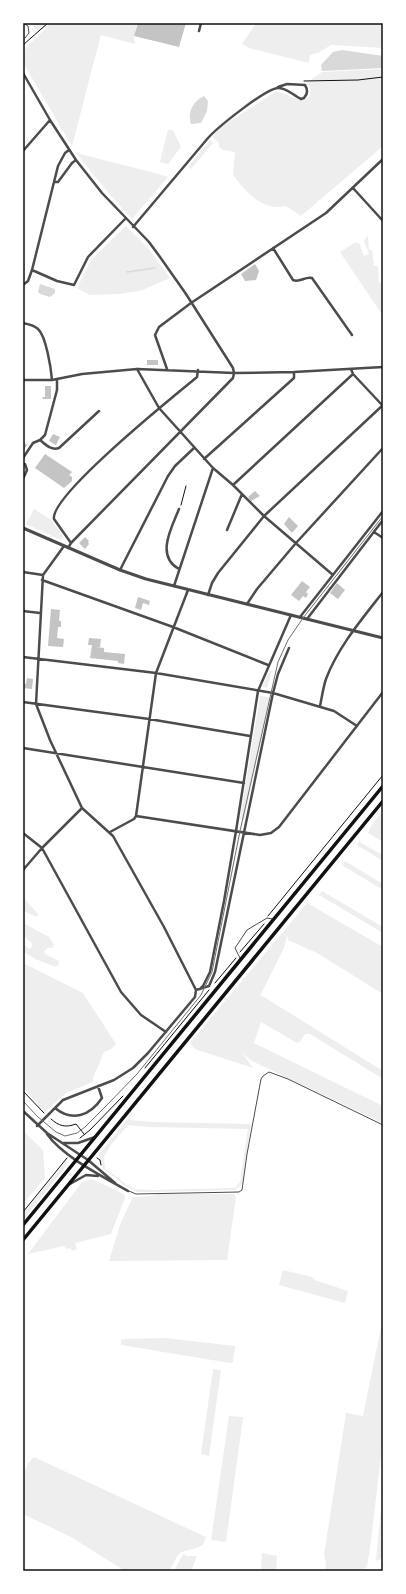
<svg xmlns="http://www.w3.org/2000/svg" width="406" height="1594" font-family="Roboto,sans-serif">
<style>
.green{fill:#eee;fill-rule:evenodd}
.water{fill:#d9d9d9}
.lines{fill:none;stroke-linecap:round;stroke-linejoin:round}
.stream{stroke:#d9d9d9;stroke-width:1.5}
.building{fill:#c4c4c4}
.path{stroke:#111;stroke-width:1}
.service{stroke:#4c4c4c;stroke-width:1}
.minor{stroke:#4c4c4c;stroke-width:2.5}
.tertiary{stroke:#4c4c4c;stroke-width:3}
.primary{stroke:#111;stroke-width:3.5}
.tram{stroke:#707070;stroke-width:1}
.neatline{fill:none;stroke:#111;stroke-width:1.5}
</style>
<rect width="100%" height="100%" fill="#fff"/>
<path class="green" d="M 30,23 L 47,23 L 39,32 Z
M 51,23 L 137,23 L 134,38 L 135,44 L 101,35 L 72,146 L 23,63 L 25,49 Z
M 256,23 L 383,23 L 383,48 L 331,45 L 318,53 L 310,55 L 309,63 L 249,48 L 242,44 Z
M 383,69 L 383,146 L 301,216 L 286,206 C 263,212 245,191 233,175 L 235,152 L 223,150 L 219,147 L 219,143 L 212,137 L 221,127 L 275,92 C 286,92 293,100 305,100 L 310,96 C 311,91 311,86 306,83 L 322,72 Z
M 168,130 L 173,130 L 181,147 L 168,164 L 160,162 Z
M 210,140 L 213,143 L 191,169 L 188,167 Z
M 76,153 L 155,173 L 168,177 L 133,218 L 131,218 L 107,191 Z
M 126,226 L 148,248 L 170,278 L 140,291 L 119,294 L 90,295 L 77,288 L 91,260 Z
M 368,235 L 369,250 L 372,250 L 374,266 L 378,266 L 379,283 L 383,283 L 383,316 L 340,252 L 356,242 L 359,243 L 364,256 L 369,254 L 364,241 Z
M 34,509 L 51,520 L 63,536 L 61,540 L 26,524 Z
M 270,670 L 272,671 L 267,688 L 262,687 Z
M 260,696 L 269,697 L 270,699 L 244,820 L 240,819 Z
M 383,810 L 383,842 L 368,833 L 371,826 Z
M 360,840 L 361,843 L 383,855 L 383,861 L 357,845 Z
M 345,861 L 383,884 L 383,890 L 342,865 Z
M 322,891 L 383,927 L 383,933 L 319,895 Z
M 23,897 L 38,914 L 37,917 L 23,911 Z
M 307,903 L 383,947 L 383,994 L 317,953 L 288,940 L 287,935 L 284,948 L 260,996 L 264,997 L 383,1071 L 383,1079 L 310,1034 L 305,1034 L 300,1042 L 297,1043 L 261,1022 L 254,1043 L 383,1106 L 383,1123 L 250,1060 L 241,1051 L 253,1068 L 195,1049 L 190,1043 Z
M 23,923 L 49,937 L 54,945 L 52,948 L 48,948 L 44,951 L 45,954 L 59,961 L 59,964 L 56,967 L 35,959 L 23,951 L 23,944 L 30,949 L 33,944 L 23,936 Z
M 23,963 L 83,993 L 116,1044 L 111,1049 L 104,1052 L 93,1078 L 93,1082 L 66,1093 L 45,1112 L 23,1088 Z
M 132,1113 L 130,1120 L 153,1122 L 251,1124 L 242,1184 L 235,1190 L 147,1192 L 137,1192 L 125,1186 L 103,1168 L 100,1159 L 98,1156 ZM 128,1125 L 150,1127 L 248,1129 L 240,1182 L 235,1188 L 153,1190 L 135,1189 L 127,1185 L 105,1168 L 104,1157 L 110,1146 Z
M 23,1131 L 43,1150 L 45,1178 L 23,1204 Z
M 67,1161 L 64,1169 L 23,1220 L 23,1213 L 66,1161 Z
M 92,1179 L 124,1194 L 125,1198 L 111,1234 L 75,1243 L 77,1249 L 73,1251 L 70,1248 L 67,1249 L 64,1246 L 28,1254 L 82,1182 Z
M 158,1194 L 234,1194 L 236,1197 L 227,1260 L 109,1261 L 121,1222 L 133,1197 L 152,1196 Z
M 283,1270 L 312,1277 L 315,1280 L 348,1291 L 345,1303 L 279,1285 Z
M 381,1327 L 383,1328 L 383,1438 L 371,1541 L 367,1567 L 356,1571 L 325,1571 L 326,1562 L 324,1555 L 346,1413 L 363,1416 Z
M 165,1338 L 235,1346 L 233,1362 L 230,1363 L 121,1345 L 121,1339 Z
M 213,1369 L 221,1370 L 209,1456 L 201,1454 Z
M 229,1416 L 243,1417 L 226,1542 L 211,1540 Z
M 34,1457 L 206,1537 L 203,1545 C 181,1556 182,1543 170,1571 L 125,1571 L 71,1537 L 23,1514 C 23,1495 18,1471 34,1457 Z
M 383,1489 L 383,1558 L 376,1561 Z
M 262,1553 L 277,1556 L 276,1571 L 261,1571 Z
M 183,1554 L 187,1556 L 197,1556 L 191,1571 L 174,1571 Z"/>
<path class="water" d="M 342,50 L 383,56 L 383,68 L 322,71 L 321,65 L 333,52 Z
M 204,96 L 208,101 L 207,111 L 201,123 L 191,124 C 187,113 193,101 204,96 Z
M 40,284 L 55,289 L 55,293 L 50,297 L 40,294 L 38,292 Z"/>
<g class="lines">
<path class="stream" d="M 127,272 L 155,268"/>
</g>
<path class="building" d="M 138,23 L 186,23 L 179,47 L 134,36 Z
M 255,264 L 259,271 L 256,280 L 245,281 L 241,274 Z
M 147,360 L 158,360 L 158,365 L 147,365 Z
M 45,386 L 51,386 L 51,399 L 43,399 L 42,397 L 45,397 Z
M 53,434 L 60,437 L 56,445 L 49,441 Z
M 23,441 L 27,445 L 23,452 Z
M 45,454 L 72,472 L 69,475 L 72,477 L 72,481 L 64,488 L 35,468 Z
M 255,491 L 260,496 L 251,501 L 248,497 Z
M 289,517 L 298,526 L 292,533 L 284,524 Z
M 85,537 L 89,541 L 88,542 L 89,544 L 85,549 L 79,543 Z
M 302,581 L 310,587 L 306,592 L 308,594 L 306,598 L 303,596 L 299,601 L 291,595 Z
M 337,583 L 345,590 L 338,599 L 330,593 Z
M 138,597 L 150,601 L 149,605 L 143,603 L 141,610 L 135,608 Z
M 51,609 L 60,610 L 59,621 L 61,621 L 61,627 L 58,627 L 57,638 L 64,639 L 63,647 L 48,646 Z
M 89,638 L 101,639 L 100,647 L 97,647 L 104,648 L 104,652 L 125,654 L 124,664 L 118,663 L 118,661 L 90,658 L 92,645 L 88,645 Z
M 27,678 L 33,679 L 32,689 L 23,688 L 23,684 L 26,684 Z"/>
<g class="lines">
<path class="path" d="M 23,45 L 48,23
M 304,81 L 358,80 L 383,77
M 181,505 L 186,486
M 268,916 L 383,775
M 240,952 L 264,924
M 215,983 L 236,958
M 145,1068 L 209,990
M 23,1091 L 44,1113
M 51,1119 C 59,1126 65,1128 76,1124 L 84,1134
M 80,1138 L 90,1130 L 123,1096
M 97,1158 L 100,1160 L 101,1165
M 23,1212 L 67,1158"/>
<path class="service" d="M 23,38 L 25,38 L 29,33 L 28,26 L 23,23
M 240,958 L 235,948 L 247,930 L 267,918 L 273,919
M 129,1191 L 136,1194 L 239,1192 L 242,1190 L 247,1154 L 261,1079 L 263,1076 L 269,1072 L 288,1079 L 383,1125"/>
<path class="minor" d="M 199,31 L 201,23
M 23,73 L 50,120 L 76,160 L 102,193 L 149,242 L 160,257 L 186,294 L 233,368 L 234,373 L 233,378 L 71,543 L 68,548
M 23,151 L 50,120
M 54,182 L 58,182 L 72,163 L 76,160
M 353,188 L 383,221
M 133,227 L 208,138 C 217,128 267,87 279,88 C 287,88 294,96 301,99 L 304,98 C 308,94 308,90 305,85 L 287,84 L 278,87
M 273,248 L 293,280 C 300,283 305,276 312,278 L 352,335
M 32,270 L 57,281 L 74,285 L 88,257 L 125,219
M 23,285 L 28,281 L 32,270 L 58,166 L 65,153 L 69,150
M 23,323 C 28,324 34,325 38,329 C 46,336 51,368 52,380 L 82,374 L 137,369 L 234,373 L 294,372 L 383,367
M 137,369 L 159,408 L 213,468 L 233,485 L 264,516 L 333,575
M 167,369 L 155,335 L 159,327 L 191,303 L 326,213 L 383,159
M 351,369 L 353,374 L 383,406
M 23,380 L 52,380
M 40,440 C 45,444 51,451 59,448 L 99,411
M 23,458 L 33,443 L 40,440 L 45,435 L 57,390 L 57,380
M 204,459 L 294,378 L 294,372
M 23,463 L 25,464 L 27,470 L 23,479
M 233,485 L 353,374
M 179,509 C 172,527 155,556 179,569
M 227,530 L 242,494
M 374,532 L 383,538
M 71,543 L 54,519 C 50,495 174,396 197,377 L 198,370
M 64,546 L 43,575 L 36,704 L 50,740 L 82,808 L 113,836 L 164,927 L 196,990
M 120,570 L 168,476 L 175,466 L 194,448
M 23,572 L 43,575
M 42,580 L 173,627 L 268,665
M 174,586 L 213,468
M 208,595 L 212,583 L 218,573 L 264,516 L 383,405
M 247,604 L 257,589 L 296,543 L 383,448
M 23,611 L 40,613
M 300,617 L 383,511
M 307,619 L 383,520
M 23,657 L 156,673 L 273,693 L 334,711 L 357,726
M 23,702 L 149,719 L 250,736
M 320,706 C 322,697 323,688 326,679 C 338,647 362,619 383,592
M 23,748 L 244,783
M 136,816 L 260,835 L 271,833 L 279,827 L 383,692
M 110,832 L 134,819 L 136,816 L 156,673 L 188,590
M 23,833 L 42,848 L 121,992 L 141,1015 L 166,1032
M 23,870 L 42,848 L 82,808
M 200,989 L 203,986 L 210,972 L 224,901 L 236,831 L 258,691 L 291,615
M 196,990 L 209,986 L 215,972 L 273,693 L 278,674 L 289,648
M 55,1108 C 72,1122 90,1116 102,1098 L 98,1086
M 23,1111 L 47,1133 L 88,1160 L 115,1183
M 37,1126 L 63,1100 L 114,1080 L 133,1068 L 148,1053 L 195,997 L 196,990
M 47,1134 C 63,1157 104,1177 128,1191
M 64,1143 L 78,1143 L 95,1137
M 70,1184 L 86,1175 L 98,1176"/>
<path class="tertiary" d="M 23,528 L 120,570 L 146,579 L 383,638"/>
<path class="primary" d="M 23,1225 L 383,786
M 23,1240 L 383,801"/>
<path class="tram" d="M 23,1101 L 38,1117 L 56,1132 L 65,1136 L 77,1133 L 85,1127 L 104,1108 L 137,1074 L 201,995 L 212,972 L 240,831 L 278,662 L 288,640 L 303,618 L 383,516"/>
</g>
<rect width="406" height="1594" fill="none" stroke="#ffffff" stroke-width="48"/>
<rect x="24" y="24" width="358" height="1546" class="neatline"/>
</svg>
